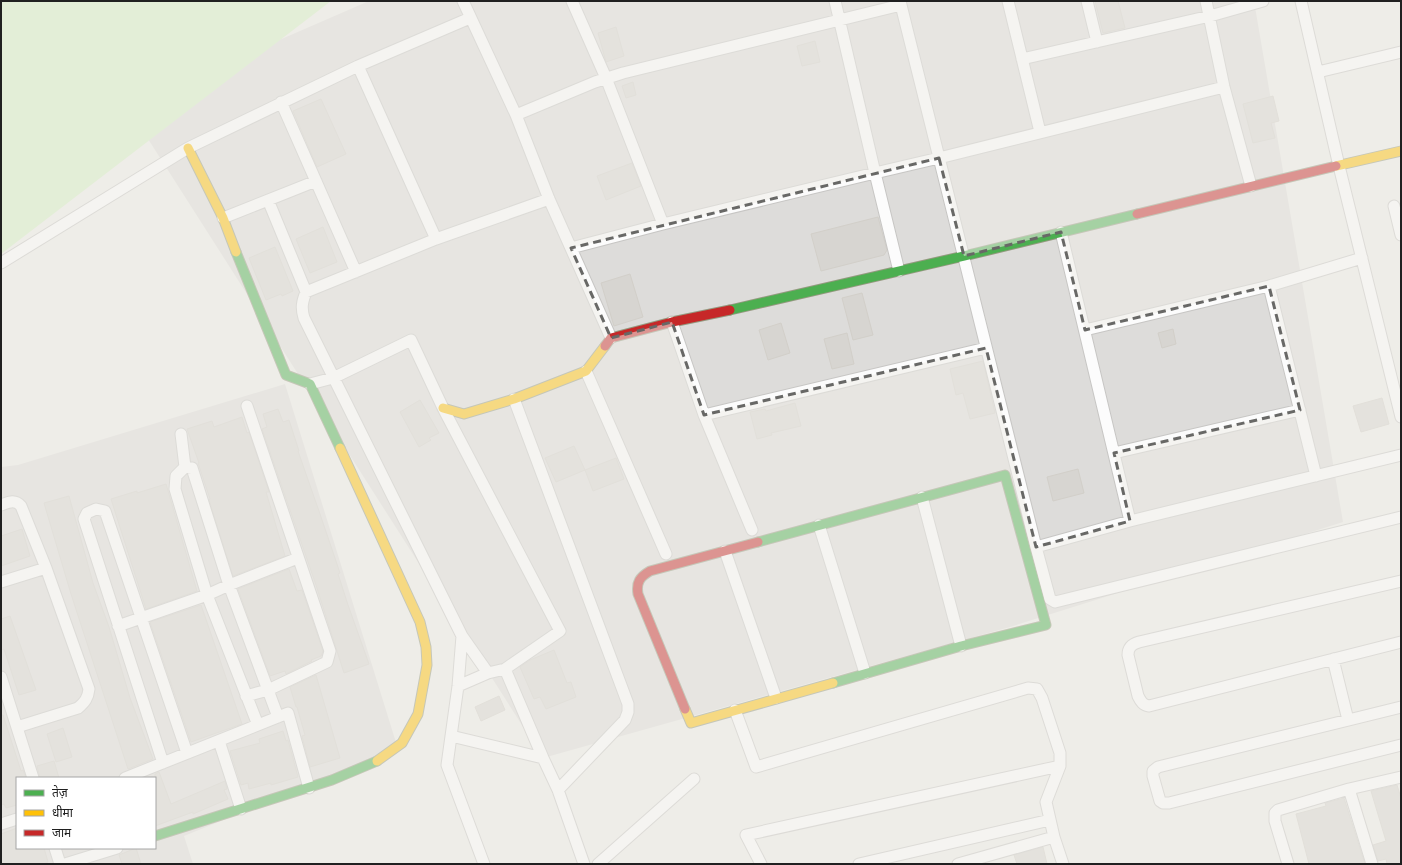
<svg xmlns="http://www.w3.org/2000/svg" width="1402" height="865" font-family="Raleway,'Noto Sans Devanagari',sans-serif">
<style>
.residential{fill:#dddcda;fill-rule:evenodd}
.grass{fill:#d6efc4}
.building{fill:#d7d5d1;stroke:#d2cfc9}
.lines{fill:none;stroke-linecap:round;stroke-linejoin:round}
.street-casing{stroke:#c7c6c4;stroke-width:13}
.fast-casing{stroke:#94997f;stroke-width:11}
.slow-casing{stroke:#94997f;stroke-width:11}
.jam-casing{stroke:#94997f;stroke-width:11}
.street{stroke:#fcfcfc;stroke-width:11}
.fast{stroke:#4caf50;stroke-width:9}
.slow{stroke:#ffc107;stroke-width:9}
.jam{stroke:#c62828;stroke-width:9}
.marked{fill:none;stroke:#686866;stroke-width:3;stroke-dasharray:8 5;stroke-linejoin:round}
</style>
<rect width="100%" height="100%" fill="#eeede8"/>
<path class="residential" d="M 369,1 L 1254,1 L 1343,522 L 1010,627 L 543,758 L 127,106 Z
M 285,384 L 398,749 L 184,836 L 193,864 L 1,864 L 1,467 L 18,465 ZM 17,778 L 155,778 L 155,848 L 17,848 Z"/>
<path class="grass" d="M 1,1 L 331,1 L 1,254 Z"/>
<path class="building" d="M 1095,1 L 1118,1 L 1125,28 L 1103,33 Z
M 616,27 L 624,56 L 606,62 L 598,33 Z
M 815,41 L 820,62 L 802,66 L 797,46 Z
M 633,82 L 636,95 L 626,98 L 622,86 Z
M 1273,96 L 1279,121 L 1271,123 L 1275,138 L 1253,143 L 1243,104 Z
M 321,99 L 346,154 L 317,167 L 293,111 Z
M 632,163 L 641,186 L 606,200 L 597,176 Z
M 878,217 L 887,250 L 884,255 L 821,271 L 811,234 Z
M 323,227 L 337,262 L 310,273 L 296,239 Z
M 275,247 L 293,291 L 282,296 L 281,294 L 266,300 L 249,258 Z
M 630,274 L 643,317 L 614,326 L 601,283 Z
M 862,293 L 873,335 L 853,340 L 842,298 Z
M 781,323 L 790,353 L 768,360 L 759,330 Z
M 1173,329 L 1176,344 L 1162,348 L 1158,333 Z
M 847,333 L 854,364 L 832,369 L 824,339 Z
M 983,361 L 995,413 L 970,419 L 963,393 L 956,395 L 950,369 Z
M 1382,398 L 1389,424 L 1361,432 L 1353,406 Z
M 420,400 L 439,433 L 429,438 L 431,440 L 419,447 L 400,412 Z
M 795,403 L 801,426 L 771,433 L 772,435 L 757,439 L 750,412 L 765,409 L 766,411 Z
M 278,409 L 283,422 L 289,420 L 299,451 L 298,451 L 320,514 L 340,573 L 338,574 L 348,605 L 369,664 L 344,673 L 316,585 L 262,429 L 267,427 L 263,414 Z
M 242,417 L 247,433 L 249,432 L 269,492 L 266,492 L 285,556 L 233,576 L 209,500 L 210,499 L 198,463 L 199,463 L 187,429 L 212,421 L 214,427 Z
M 574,446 L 585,470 L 556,482 L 545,458 Z
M 616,458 L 624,479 L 593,491 L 585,470 Z
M 1078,469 L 1084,493 L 1053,501 L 1047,477 Z
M 166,484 L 197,591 L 146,609 L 111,499 L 137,491 L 137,493 Z
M 69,496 L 93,583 L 109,627 L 130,698 L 153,759 L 128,769 L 71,594 L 44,503 Z
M 22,529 L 30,556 L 1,566 L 1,536 Z
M 289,569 L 297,591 L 302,590 L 323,651 L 321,656 L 311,660 L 312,661 L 286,674 L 285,671 L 270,676 L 238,589 Z
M 201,605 L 242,724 L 191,742 L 150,622 Z
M 10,616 L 36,690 L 19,695 L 4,649 L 1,650 L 1,619 Z
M 554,650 L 567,683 L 571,682 L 576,697 L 546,709 L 540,697 L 534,699 L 520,667 L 530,660 Z
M 316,675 L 340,758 L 310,767 L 302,736 L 305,735 L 297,707 L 296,707 L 290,687 Z
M 499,696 L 505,710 L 481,721 L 475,707 Z
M 1,715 L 3,715 L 21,771 L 23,770 L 26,778 L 17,778 L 17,805 L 6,808 L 4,804 L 1,805 Z
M 63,728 L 72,757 L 56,762 L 47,734 Z
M 283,731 L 286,741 L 288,740 L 298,777 L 271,785 L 271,783 L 249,789 L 248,783 L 241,785 L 230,751 L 260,743 L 259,739 Z
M 54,761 L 59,778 L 40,778 L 37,766 Z
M 159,772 L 171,804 L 225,781 L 227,789 L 224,790 L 228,799 L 193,814 L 193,812 L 155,826 L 155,774 Z
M 1397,785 L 1401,798 L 1401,864 L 1387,864 L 1386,859 L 1378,861 L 1373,845 L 1386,841 L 1371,791 Z
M 1344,798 L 1365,864 L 1309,864 L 1296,814 L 1326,806 L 1325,803 Z
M 17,828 L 17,848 L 44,848 L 48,862 L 43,864 L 1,864 L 1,834 Z
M 1043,847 L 1047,864 L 1017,864 L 1014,855 Z
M 136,848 L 141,864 L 122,864 L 119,855 Z"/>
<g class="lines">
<defs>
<path id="street" d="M 463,1 L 516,115 L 549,199 L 611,338
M 572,1 L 606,78 L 663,224
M 835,1 L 875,173 L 899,271
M 900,1 L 1036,547 L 1050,599 L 1055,602 L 1059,601 L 1401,517
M 1008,1 L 1040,132
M 1087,1 L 1097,42
M 1206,1 L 1224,87 L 1251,186
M 1301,1 L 1339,166 L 1401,417
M 1022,59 L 1210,16 L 1263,1
M 358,66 L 436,239
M 1318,72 L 1401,52
M 281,102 L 356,272
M 516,115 L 595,82 L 623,73 L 901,5
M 268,200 L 306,292 L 436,239 L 549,199
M 1394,206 L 1401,235
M 223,218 L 316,181
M 1061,232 L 1130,521
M 571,248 L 663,224 L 875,173 L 939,158 L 1224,87
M 1,263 L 188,148 L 358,66 L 470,18
M 1269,286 L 1316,476
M 306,292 C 302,302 301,308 304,318 L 462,636 L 458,686 L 447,765 L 484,864
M 672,322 L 704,415 L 752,530
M 1085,330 L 1269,286 L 1362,258
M 586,371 L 666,554
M 310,384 L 333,378 L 411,340 L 443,408 L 560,631 L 505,669 L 488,673 L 458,686
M 514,399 L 628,704 L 628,712 L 625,720 L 558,790
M 704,415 L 986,348
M 181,434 L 185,467
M 1114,453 L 1300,410
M 922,497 L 961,646
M 1,505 C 9,502 15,499 21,506 L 46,568 L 89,689 C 88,698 85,702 78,708 L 17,727
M 819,525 L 865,673
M 1036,547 L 1130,521 L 1401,455
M 725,551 L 776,698
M 1401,581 L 1139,642 C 1132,644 1128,647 1128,655 L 1138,696 C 1141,702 1143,705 1149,706 L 1401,642
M 1,582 L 46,568
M 118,626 L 207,595 L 229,585 L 298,558
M 462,636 L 488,673
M 1333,659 L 1348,720
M 505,669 L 543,758 L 558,790 L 584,864
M 1,677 L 33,778
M 246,696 L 268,690 L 327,662 L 330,651 L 247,406
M 1401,707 L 1158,767 L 1153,771 L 1153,776 L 1160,801 L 1163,803 L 1169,803 L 1401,745
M 735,710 L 756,767 L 1028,688 L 1037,689 L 1042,698 L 1060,753 L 1060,766 L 1046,802 L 1054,837
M 258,725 L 207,595 L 175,489 L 176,476 L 185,467 L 192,468 L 229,585 L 278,717
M 451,736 L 543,758
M 219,741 L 241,809
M 163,763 L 84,519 L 87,513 L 96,509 L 105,511 L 187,753
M 125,778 L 288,713 L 309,788
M 1349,789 L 1372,864
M 1,824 L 17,819
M 55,848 L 60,864
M 65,864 L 117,848
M 598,864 L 694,779
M 761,864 L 746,835 L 1060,766
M 859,864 L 1050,820
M 958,864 L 1054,837 L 1063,864
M 1288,864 L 1275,821 L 1275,813 L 1278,810 L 1349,789 L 1401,777"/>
<path id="fast" d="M 236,252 L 286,375 L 310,384 L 340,448
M 730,310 L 964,256 L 1137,214
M 758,542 L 1005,475
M 833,683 L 961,646 L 1046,625 L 1005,475
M 155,836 L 332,780 L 377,761"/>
<path id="slow" d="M 188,148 L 223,218 L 236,252
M 1336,166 L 1401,151
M 443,408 L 464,414 L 514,399 L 586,371 L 605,346
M 340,448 L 420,622 L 426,647 L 427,665 L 418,714 L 402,743 L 377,761
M 685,709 L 691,723 L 833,683"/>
<path id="jam" d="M 1137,214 L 1336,166
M 605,346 L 611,338 L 672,322 L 730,310
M 685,709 L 638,594 C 636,582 640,577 650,571 L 758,542"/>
</defs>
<use href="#street" class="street-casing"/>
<use href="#fast" class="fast-casing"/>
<use href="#slow" class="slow-casing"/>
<use href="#jam" class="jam-casing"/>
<use href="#street" class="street"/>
<use href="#fast" class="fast"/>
<use href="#slow" class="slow"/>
<use href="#jam" class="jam"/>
</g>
<path d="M0 0H1402V865H0ZM 939,158 L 964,256 L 1061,232 L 1085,330 L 1269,286 L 1300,410 L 1114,453 L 1130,521 L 1036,547 L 986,348 L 704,415 L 672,322 L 611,338 L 571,248 Z" fill="#eeede8" fill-opacity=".55" fill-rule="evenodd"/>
<path class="marked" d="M 939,158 L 964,256 L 1061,232 L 1085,330 L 1269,286 L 1300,410 L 1114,453 L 1130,521 L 1036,547 L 986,348 L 704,415 L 672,322 L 611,338 L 571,248 Z"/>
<rect width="1402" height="865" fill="none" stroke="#202020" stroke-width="4"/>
<rect x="16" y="777" width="140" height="72" fill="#ffffff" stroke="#a6a6a6"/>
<rect x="24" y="790" width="20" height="6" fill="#4caf50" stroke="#a6a6a6"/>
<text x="52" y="797" font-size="12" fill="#202020">तेज़</text>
<rect x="24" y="810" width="20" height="6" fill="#ffc107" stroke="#a6a6a6"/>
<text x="52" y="817" font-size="12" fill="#202020">धीमा</text>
<rect x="24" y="830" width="20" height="6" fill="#c62828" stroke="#a6a6a6"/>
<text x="52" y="837" font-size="12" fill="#202020">जाम</text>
</svg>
